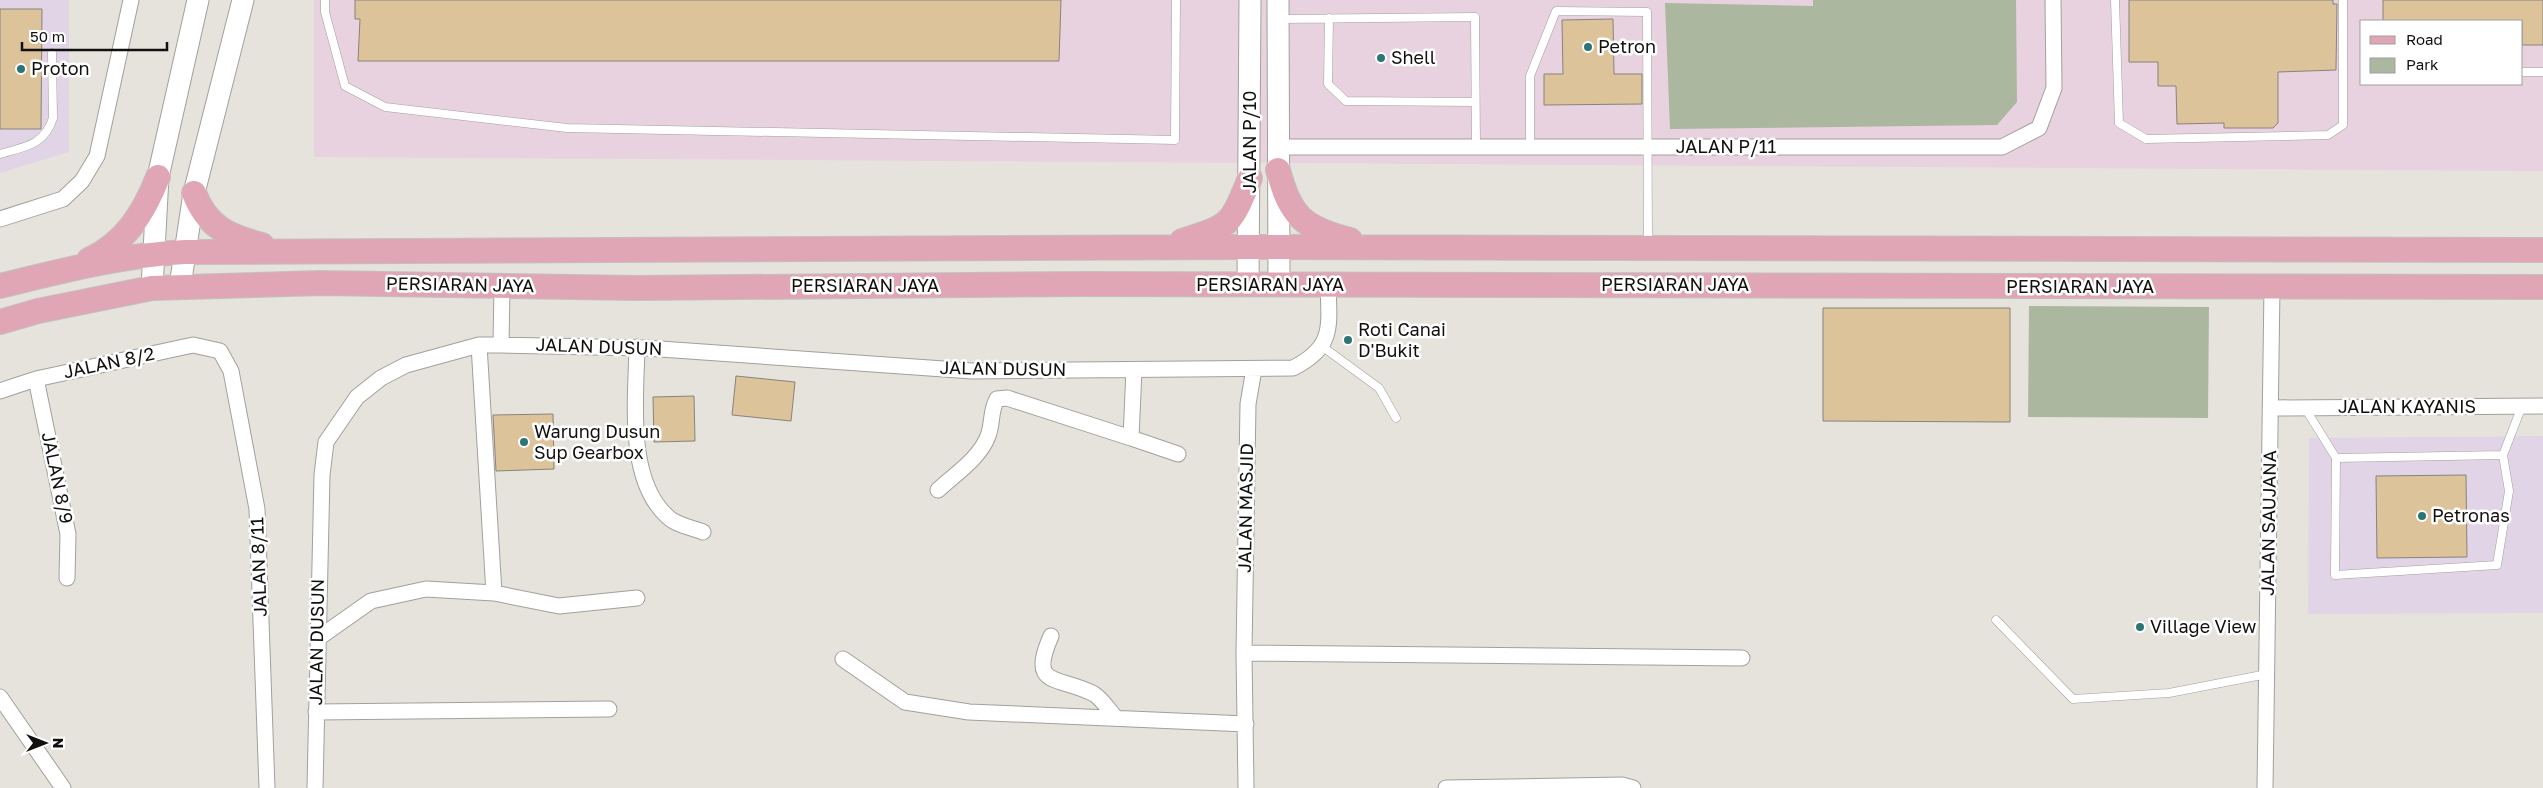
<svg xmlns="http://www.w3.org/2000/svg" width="2543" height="788" font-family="'Golos Text',sans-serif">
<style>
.commercial{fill:#e1d4e7}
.industrial{fill:#e8d2df;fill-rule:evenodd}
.green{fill:#abb89f}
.building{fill:#ddc399;stroke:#86837f}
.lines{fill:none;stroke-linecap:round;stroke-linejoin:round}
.lane-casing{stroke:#a3a09b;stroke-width:9}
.street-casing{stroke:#a3a09b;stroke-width:17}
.secondary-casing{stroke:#a3a09b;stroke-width:23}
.primary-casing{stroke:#c1c1c0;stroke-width:26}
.lane{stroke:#fff;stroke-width:8}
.street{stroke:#fff;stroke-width:15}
.secondary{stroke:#fff;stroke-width:21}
.primary{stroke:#e0a6b6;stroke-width:24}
.poi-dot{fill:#2b7575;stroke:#fff;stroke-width:2}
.labels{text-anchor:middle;stroke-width:5;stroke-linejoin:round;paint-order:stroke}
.poi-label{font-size:18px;fill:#11100e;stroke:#fff;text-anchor:start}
.street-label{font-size:18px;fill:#11100e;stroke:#fff}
</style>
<rect width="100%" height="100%" fill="#e6e3dd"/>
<path class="commercial" d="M 0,0 L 69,0 L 69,152 L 0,173 Z
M 2543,436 L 2543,613 L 2308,614 L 2309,438 Z"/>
<path class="industrial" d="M 314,0 L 2543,0 L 2543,171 L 314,157 ZM 2362,21 L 2522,21 L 2522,84 L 2362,84 Z"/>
<path class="green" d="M 1813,0 L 2016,0 L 2017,102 L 1997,125 L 1670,129 L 1665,3 L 1813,6 Z
M 2029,306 L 2209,307 L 2208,418 L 2028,417 Z"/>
<path class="building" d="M 355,0 L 1061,0 L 1059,61 L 358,61 L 360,19 L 355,19 Z
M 2129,0 L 2333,0 L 2333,4 L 2337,4 L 2336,70 L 2278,72 L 2278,123 L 2273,128 L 2224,128 L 2224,123 L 2177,124 L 2176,86 L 2158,86 L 2158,62 L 2129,62 Z
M 2383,0 L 2543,0 L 2543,45 L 2522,45 L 2522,21 L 2383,21 Z
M 0,9 L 42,9 L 41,129 L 0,129 Z
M 1613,19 L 1614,74 L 1642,74 L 1642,104 L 1544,105 L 1544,74 L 1563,74 L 1562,20 Z
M 1823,308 L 2010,308 L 2010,422 L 1823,421 Z
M 736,376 L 795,382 L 791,421 L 732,415 Z
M 694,396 L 695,441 L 654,442 L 653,397 Z
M 553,414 L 554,469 L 496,471 L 493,415 Z
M 2466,475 L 2467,557 L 2377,558 L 2376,476 Z"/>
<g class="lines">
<defs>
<path id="lane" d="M 325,0 L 325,12 L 345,86 L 385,107 L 567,128 L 1175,140 L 1176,0
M 2115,0 L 2119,123 L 2146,139 L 2328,135 L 2343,125 L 2343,0
M 1329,18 L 1328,84 L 1346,101 L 1475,102
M 1279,19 L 1475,17 L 1476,147
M 2522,72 L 2543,72
M 1530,147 L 1530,76 L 1556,11 L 1647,12 L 1648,244
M 0,154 C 24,147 45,145 53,118 L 52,53
M 1323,347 L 1379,388 L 1396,418
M 2305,408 L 2336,458 L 2335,575 L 2497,565 L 2509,491 L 2503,455 L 2522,406
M 2336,458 L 2503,455
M 1996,620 L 2073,699 L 2169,693 L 2267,674"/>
<path id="street" d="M 1279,147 L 2002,147 L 2039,128 L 2054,88 L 2053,0
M 0,219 L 63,199 L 82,181 L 97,156 L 131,0
M 479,345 L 494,593
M 501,345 L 502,286
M 637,347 C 636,398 626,480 668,517 C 676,525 693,528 703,532
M 36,379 L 68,534 L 67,578
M 0,391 L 36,379 L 193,345 L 220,351 L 231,371 L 257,509 L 267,788
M 2271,408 L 2543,406
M 1131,438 L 1178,454
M 938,490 C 954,475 980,458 988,436 C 993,423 990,411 997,399 L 1007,398 L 1131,438 L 1134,370
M 1051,636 C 1028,689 1058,675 1094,694 C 1102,699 1109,710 1115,717
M 317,639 L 371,601 L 426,589 L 494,593 L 559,606 L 637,598
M 1244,653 L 1742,658
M 843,659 L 905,702 L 969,712 L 1246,724
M 0,697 L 63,788
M 316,712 L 609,709
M 315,788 L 322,475 L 326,442 L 357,397 L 381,378 L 406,365 L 479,345 L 501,345 L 646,348 L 972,371 L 1293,368 C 1335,347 1329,326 1328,284
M 1246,788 L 1244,653 L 1248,404 L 1254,369
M 1446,788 L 1622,785 L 1633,788
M 2265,788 L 2272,287"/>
<path id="secondary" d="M 1278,0 L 1279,285
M 1248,285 L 1250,0
M 180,286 L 194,193 L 243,0
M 152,288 L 158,177 L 198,0"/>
<path id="primary" d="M 1278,170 C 1290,216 1303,228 1350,240
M 194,193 C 207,227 228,236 262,245
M 1182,241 C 1231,225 1230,227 1250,178
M 89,260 C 125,243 144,213 158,177
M 0,286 C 61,271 122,255 185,252 L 1249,247 L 2543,250
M 0,322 L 38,311 L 152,288 L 320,283 L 637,288 L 1085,284 L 2543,287"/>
</defs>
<use href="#lane" class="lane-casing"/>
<use href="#street" class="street-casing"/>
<use href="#secondary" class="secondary-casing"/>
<use href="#primary" class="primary-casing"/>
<use href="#lane" class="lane"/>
<use href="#street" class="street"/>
<use href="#secondary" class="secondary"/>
<use href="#primary" class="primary"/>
</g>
<g class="poi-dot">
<circle cx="1588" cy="47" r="5"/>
<circle cx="1381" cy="58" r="5"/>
<circle cx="21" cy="69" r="5"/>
<circle cx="1348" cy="340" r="5"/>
<circle cx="524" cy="442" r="5"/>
<circle cx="2422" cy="516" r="5"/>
<circle cx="2140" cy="627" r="5"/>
</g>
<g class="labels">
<g class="poi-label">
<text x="1598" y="53">Petron</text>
<text x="1391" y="64">Shell</text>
<text x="31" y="75">Proton</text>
<text x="1358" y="336">Roti Canai<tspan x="1358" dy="21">D'Bukit</tspan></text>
<text x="534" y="438">Warung Dusun<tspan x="534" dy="21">Sup Gearbox</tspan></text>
<text x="2432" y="522">Petronas</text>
<text x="2150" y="633">Village View</text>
</g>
<g class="street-label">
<text transform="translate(1250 142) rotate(-90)" y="6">JALAN P/10</text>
<text x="1726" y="153">JALAN P/11</text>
<text transform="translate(460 285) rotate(1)" y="6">PERSIARAN JAYA</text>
<text x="1270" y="291">PERSIARAN JAYA</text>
<text x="1675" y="291">PERSIARAN JAYA</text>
<text x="865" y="292">PERSIARAN JAYA</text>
<text x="2080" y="293">PERSIARAN JAYA</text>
<text transform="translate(599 347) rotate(2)" y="6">JALAN DUSUN</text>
<text transform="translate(109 363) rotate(-12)" y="6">JALAN 8/2</text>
<text transform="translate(1003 369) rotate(1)" y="6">JALAN DUSUN</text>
<text x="2407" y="413">JALAN KAYANIS</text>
<text transform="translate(57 478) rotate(78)" y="6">JALAN 8/9</text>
<text transform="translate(1246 508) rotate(-89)" y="6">JALAN MASJID</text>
<text transform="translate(2269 523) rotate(-89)" y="6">JALAN SAUJANA</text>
<text transform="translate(259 567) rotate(-92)" y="6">JALAN 8/11</text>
<text transform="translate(317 642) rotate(-89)" y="6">JALAN DUSUN</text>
</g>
</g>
<rect x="2360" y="20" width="162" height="65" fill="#ffffff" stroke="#a09f9f"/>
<rect x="2370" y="36" width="25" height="8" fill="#e0a6b6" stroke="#a09f9f"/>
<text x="2406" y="45" font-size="15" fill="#11100e">Road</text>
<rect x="2370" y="58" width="25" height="15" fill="#abb89f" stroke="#a09f9f"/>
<text x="2406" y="70" font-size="15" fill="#11100e">Park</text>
<g transform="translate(45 743) rotate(90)" stroke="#ffffff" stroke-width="4" paint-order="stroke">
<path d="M0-4L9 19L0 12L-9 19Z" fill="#11100e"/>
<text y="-8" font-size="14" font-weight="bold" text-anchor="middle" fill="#11100e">N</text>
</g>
<path d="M22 42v8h145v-8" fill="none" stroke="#11100e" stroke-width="2.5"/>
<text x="30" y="42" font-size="15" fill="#11100e" stroke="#ffffff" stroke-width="4" paint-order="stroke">50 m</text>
</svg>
